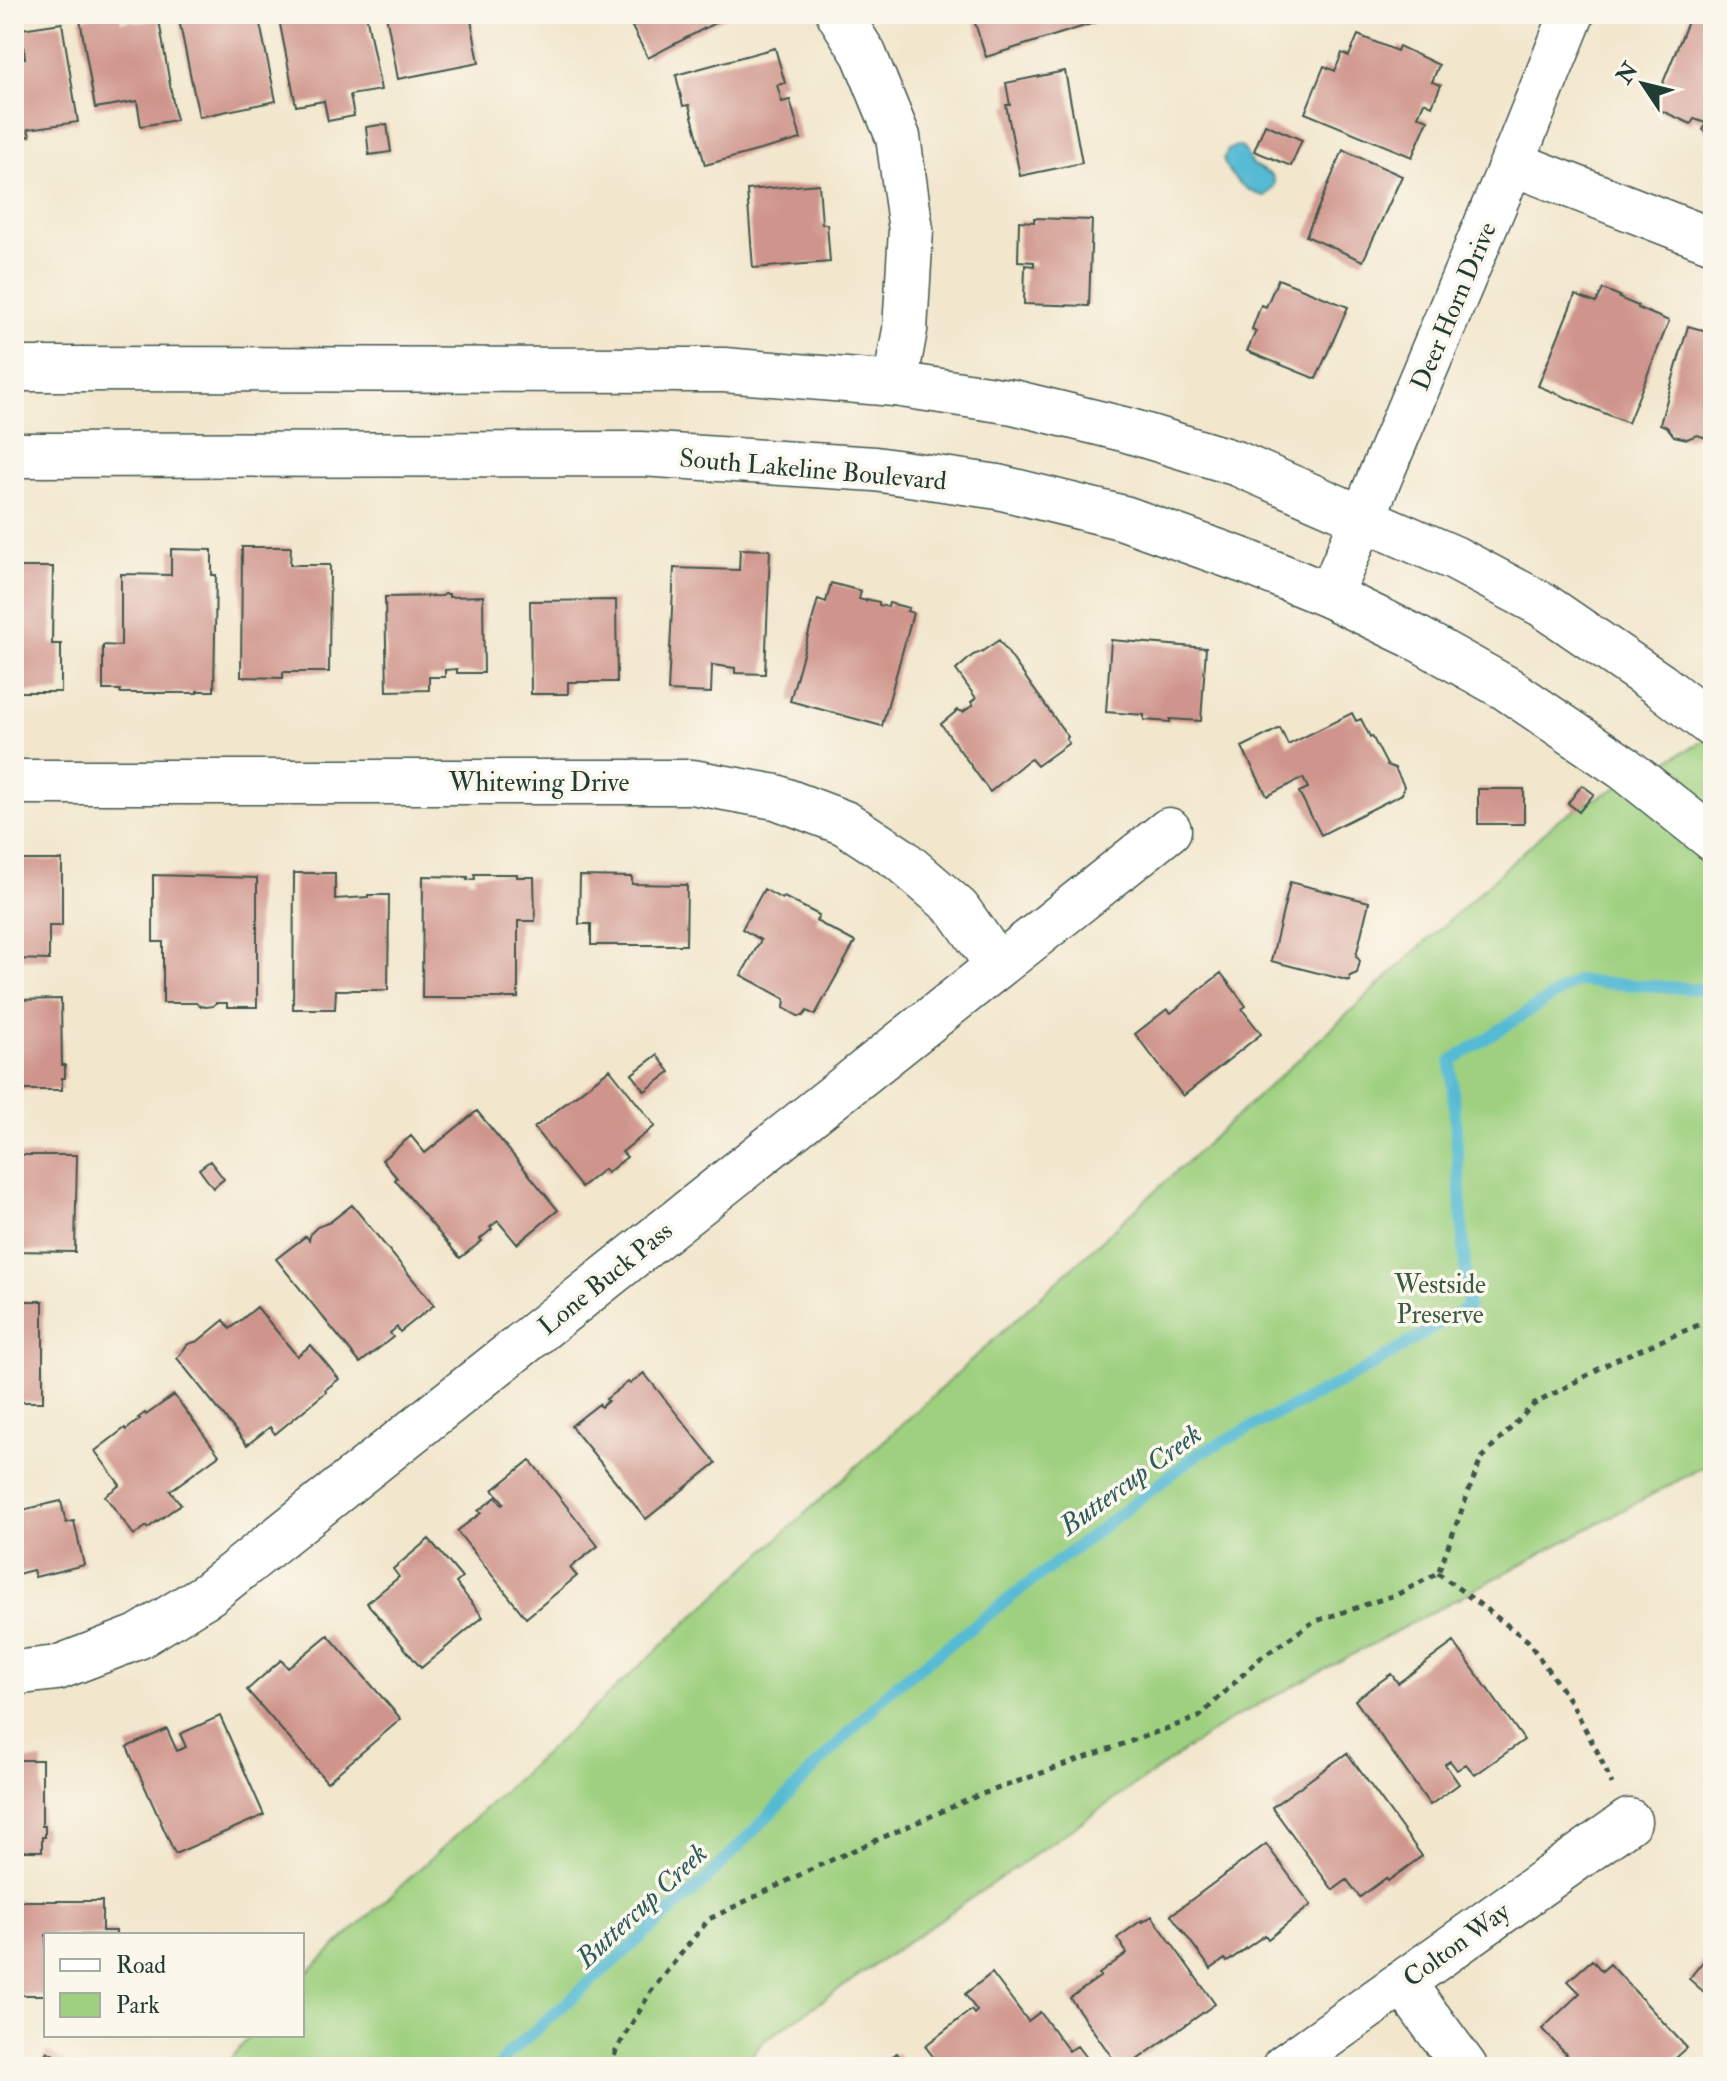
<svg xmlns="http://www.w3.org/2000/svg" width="1727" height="2081" font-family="'IM FELL Double Pica',serif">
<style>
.green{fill:#9ed07f;stroke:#5e865a;stroke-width:2}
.water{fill:#55bad3;stroke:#3a7c84;stroke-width:2}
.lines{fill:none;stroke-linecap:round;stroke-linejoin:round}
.stream{stroke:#55bad3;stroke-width:12}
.building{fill:#cf948b}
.minor-casing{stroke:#3f564b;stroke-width:47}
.major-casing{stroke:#3f564b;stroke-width:47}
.path{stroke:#3f564b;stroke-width:5;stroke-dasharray:6 6;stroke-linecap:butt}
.minor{stroke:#fff;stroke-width:44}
.major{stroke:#fff;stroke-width:44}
.labels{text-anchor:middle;stroke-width:7;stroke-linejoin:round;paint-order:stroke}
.street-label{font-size:26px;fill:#1f3d34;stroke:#fbf7ec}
.park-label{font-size:26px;fill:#385a43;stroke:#fbf7ec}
.water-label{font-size:28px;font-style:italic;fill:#2c5c5c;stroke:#fbf7ec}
</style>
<rect width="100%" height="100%" fill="#fbf7ec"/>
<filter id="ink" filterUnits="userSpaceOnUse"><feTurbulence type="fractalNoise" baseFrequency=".0125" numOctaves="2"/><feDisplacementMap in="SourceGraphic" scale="16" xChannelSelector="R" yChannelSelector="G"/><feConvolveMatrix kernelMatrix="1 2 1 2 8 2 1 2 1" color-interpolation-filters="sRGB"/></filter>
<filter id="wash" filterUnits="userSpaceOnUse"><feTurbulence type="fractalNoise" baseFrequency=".006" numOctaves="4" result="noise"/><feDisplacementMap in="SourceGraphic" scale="32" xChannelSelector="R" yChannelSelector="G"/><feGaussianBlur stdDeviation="1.8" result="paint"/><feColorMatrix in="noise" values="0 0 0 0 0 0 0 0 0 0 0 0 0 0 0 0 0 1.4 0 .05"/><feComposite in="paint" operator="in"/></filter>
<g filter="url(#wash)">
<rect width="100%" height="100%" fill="#f2e6cc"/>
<path class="green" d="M 1713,736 L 1713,1462 L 1228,1721 L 764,2041 L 742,2067 L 223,2067 L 251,2035 L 302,2035 L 302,1977 L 1560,818 Z"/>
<path class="water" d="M 1236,146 L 1243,148 L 1253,165 L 1272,175 L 1275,183 L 1272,190 L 1265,196 C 1247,193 1228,176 1223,159 L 1228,150 Z"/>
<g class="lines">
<path class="stream" d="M 499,2067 L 508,2054 L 701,1885 L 890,1690 L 1198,1454 L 1363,1371 L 1468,1307 L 1451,1061 L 1576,981 L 1713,990"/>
</g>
<g id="blocks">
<path class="building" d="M 112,14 L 120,14 L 121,22 L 134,20 L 135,23 L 159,20 L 176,120 L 141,126 L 137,101 L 95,108 L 80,19 Z
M 258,14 L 276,101 L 199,117 L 179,20 L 203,14 Z
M 278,14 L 366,14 L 381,90 L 350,95 L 354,116 L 328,121 L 324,101 L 296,106 Z
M 386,14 L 470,14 L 479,63 L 398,79 Z
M 652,14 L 732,14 L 648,58 L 632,27 L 653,16 Z
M 972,14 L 1091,14 L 1094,23 L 986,57 Z
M 1691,14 L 1699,14 L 1713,20 L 1713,134 L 1703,130 L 1706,123 L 1694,119 L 1691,124 L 1653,107 Z
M 62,23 L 78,122 L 28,129 L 30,136 L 14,138 L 14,60 L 25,58 L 21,29 Z
M 1358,35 L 1397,51 L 1399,46 L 1439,65 L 1432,82 L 1441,85 L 1432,106 L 1424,102 L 1418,116 L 1428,120 L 1412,157 L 1305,113 L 1324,66 L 1335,71 L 1342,53 L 1349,56 Z
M 775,48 L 785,83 L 777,85 L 782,102 L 790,100 L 801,139 L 705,165 L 689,105 L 683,106 L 676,75 Z
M 1065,71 L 1082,163 L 1020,176 L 1006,105 L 1010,105 L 1006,83 Z
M 387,124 L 391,152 L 369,155 L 366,127 Z
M 1265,124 L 1302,140 L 1291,166 L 1254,151 Z
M 1343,150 L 1402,176 L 1363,261 L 1306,236 Z
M 819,184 L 822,224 L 827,224 L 830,262 L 753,268 L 747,190 Z
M 1034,218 L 1092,220 L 1089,306 L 1024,304 L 1025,265 L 1034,266 L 1034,262 L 1018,261 L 1019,221 L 1034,222 Z
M 1278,279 L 1348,307 L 1316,379 L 1247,351 L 1256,331 L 1252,329 L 1261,305 L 1266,307 Z
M 1603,289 L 1620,296 L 1619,298 L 1638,306 L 1638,308 L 1669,321 L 1628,423 L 1538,386 L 1575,295 L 1596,303 Z
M 1688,326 L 1713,333 L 1713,440 L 1697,435 L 1687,439 L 1674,436 L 1667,427 L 1660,424 Z
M 242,547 L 291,547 L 290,565 L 330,565 L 329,672 L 283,672 L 283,678 L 241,677 Z
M 171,549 L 212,550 L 212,575 L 216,575 L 214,691 L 197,691 L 197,693 L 120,693 L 121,690 L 103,690 L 103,645 L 121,646 L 121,574 L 171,575 Z
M 740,549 L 770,550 L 765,674 L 735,673 L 735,668 L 712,665 L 711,693 L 668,691 L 674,568 L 739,570 Z
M 14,567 L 53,567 L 52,644 L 61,644 L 61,692 L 17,692 L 17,676 L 14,676 Z
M 831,583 L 861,591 L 859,599 L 866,601 L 866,599 L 879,602 L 879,605 L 888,607 L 889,603 L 909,608 L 907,611 L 913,613 L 882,726 L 790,701 L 818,599 L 826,602 Z
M 445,594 L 449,594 L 449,597 L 483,596 L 484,673 L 457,673 L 457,669 L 445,670 L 445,677 L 429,677 L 429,690 L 387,691 L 385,597 L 442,596 Z
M 616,600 L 617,682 L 568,682 L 568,694 L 531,694 L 530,601 Z
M 999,640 L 1068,737 L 1066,739 L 1069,743 L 1037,766 L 1031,759 L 1027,761 L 990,792 L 941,724 L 958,710 L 963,712 L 973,705 L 971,702 L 976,698 L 956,670 L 973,655 L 981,652 Z
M 1111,640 L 1206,648 L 1201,721 L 1170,719 L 1170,722 L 1144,720 L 1144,715 L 1106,712 Z
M 1352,713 L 1356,721 L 1361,719 L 1370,737 L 1372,736 L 1387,765 L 1395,768 L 1404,786 L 1402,794 L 1321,835 L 1299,792 L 1308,788 L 1303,778 L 1267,796 L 1242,747 L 1280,728 L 1288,745 Z
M 1582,785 L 1594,794 L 1579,812 L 1568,803 Z
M 1478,789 L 1524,789 L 1524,824 L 1478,824 Z
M 14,860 L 62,860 L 62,926 L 49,926 L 49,960 L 14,959 Z
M 294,873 L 335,873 L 335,899 L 368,897 L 368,895 L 389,895 L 388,990 L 336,990 L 335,1009 L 293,1009 Z
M 474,874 L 517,874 L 517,877 L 534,877 L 535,921 L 518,921 L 518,998 L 422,998 L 423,876 L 468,877 L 467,880 L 475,879 Z
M 153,875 L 257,878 L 257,1007 L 227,1007 L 227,1003 L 216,1003 L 213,1006 L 206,1007 L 200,1006 L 196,1003 L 163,1003 L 163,942 L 153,942 Z
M 580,876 L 632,877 L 632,884 L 687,885 L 686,945 L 591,945 L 591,924 L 579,924 Z
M 1290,882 L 1369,902 L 1356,956 L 1360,961 L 1357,973 L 1350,976 L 1350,981 L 1271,961 Z
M 764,889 L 782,899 L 784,897 L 819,915 L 816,921 L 855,942 L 815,1015 L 807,1011 L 803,1016 L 798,1016 L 784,1008 L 785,999 L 741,975 L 761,940 L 742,929 Z
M 1221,973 L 1246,1006 L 1242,1009 L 1261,1034 L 1183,1096 L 1135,1034 L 1167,1009 L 1171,1013 Z
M 61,999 L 62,1065 L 65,1065 L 65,1078 L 62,1078 L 62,1090 L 14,1090 L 14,1000 Z
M 657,1055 L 670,1072 L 645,1091 L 632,1074 Z
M 610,1069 L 655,1126 L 622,1152 L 627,1157 L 607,1173 L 604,1169 L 581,1187 L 534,1128 Z
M 477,1111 L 558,1210 L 517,1244 L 498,1221 L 490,1227 L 492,1229 L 480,1239 L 482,1241 L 460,1258 L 395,1180 L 397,1178 L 382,1160 L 411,1136 L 425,1153 Z
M 14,1155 L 77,1155 L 75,1252 L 14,1251 Z
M 210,1161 L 224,1179 L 213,1188 L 199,1169 Z
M 352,1205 L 434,1305 L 400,1332 L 397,1327 L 390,1333 L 393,1337 L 360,1363 L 276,1259 L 306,1236 L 309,1240 L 311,1233 L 317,1227 L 330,1222 Z
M 14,1301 L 43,1301 L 43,1402 L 14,1402 Z
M 257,1307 L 297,1356 L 311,1345 L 339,1379 L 325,1390 L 326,1392 L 275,1434 L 270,1427 L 247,1445 L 177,1358 L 188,1344 L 198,1341 L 224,1320 L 230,1329 Z
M 644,1373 L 716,1463 L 646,1519 L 571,1426 L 599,1404 L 601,1407 L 608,1401 L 606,1399 L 628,1382 L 630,1384 Z
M 174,1395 L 219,1455 L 170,1491 L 181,1504 L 148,1528 L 147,1526 L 134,1535 L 105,1496 L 120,1485 L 95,1451 L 125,1428 L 126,1430 L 140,1419 L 138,1418 L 142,1415 L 145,1413 L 146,1415 Z
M 530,1460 L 598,1546 L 570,1568 L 577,1576 L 526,1618 L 457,1531 L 481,1513 L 478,1511 L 496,1497 L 502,1505 L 504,1503 L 493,1490 Z
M 61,1501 L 66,1523 L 74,1521 L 84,1565 L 35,1577 L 33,1570 L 14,1575 L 14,1512 Z
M 429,1539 L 462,1578 L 456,1583 L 483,1617 L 421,1668 L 367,1603 L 399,1577 L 393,1569 Z
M 328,1635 L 401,1719 L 327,1782 L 247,1690 L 281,1660 L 288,1668 Z
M 1454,1642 L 1524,1740 L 1475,1775 L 1466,1764 L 1457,1770 L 1450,1761 L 1445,1764 L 1459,1784 L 1430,1805 L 1355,1700 L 1391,1674 L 1398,1683 Z
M 220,1716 L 264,1815 L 175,1854 L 127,1747 L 167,1729 L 177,1751 L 186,1747 L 180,1734 Z
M 1347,1753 L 1422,1856 L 1388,1881 L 1386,1878 L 1360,1897 L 1347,1880 L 1333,1890 L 1272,1807 Z
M 14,1760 L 42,1760 L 42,1826 L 45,1826 L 45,1837 L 42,1837 L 42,1851 L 14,1851 Z
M 1266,1844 L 1311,1905 L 1268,1939 L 1265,1935 L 1227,1962 L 1225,1959 L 1211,1969 L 1171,1915 Z
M 14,1901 L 102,1901 L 102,1931 L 116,1931 L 116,1935 L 46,1935 L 46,1995 L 14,1995 Z
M 1152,1916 L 1215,2004 L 1127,2067 L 1119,2067 L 1070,1998 L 1101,1976 L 1099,1974 L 1127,1953 L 1117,1938 L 1142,1920 L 1143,1922 Z
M 1713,1949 L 1713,2000 L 1689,1979 Z
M 1592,1960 L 1602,1971 L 1610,1964 L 1687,2048 L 1666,2067 L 1578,2067 L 1542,2029 L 1580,1993 L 1568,1981 Z
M 992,1973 L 1028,2021 L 1040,2012 L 1069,2051 L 1077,2046 L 1093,2067 L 941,2067 L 925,2046 L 971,2010 L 974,2014 L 977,2011 L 965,1994 Z
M 47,2051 L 66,2062 L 64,2067 L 38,2067 Z
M 897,2053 L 907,2067 L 878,2067 Z"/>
</g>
</g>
<g filter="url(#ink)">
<use href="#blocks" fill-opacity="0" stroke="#3f564b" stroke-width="2"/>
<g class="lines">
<defs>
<path id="minor" d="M 839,14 L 864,54 L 898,137 L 911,230 L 905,330 L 895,384
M 1512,163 L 1713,241
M 1330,596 L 1512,163 L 1572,14
M 14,782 L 692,782 L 776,797 L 845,823 L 900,859 L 958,909 L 998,966
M 14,1673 L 57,1668 L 138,1637 L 208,1594 L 1169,830
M 1403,1983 L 1465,2067
M 1284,2067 L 1629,1821"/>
<path id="major" d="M 14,369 L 724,370 L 895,384 L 1013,402 L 1127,430 L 1238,464 L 1454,558 L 1543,605 L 1660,685 L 1713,726
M 14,455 L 641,454 L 875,469 L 998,487 L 1124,518 L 1247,562 L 1330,596 L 1413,636 L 1506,688 L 1624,768 L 1713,839"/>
</defs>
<use href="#minor" class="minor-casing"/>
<use href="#major" class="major-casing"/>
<path class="path" d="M 1438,1573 L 1527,1640 L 1572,1704 L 1598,1753 L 1612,1784
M 610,2067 L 616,2051 L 651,1991 L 709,1919 L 818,1866 L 977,1796 L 1199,1717 L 1258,1660 L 1313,1622 L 1398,1594 L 1438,1573 L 1481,1459 L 1533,1405 L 1615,1360 L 1713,1319"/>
<use href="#minor" class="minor"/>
<use href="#major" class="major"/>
</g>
</g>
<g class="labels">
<g class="street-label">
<text transform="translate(1453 306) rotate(-67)" y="9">Deer Horn Drive</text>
<text transform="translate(813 469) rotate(5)" y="9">South Lakeline Boulevard</text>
<text x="539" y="791">Whitewing Drive</text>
<text transform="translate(605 1278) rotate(-39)" y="9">Lone Buck Pass</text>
<text transform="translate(1456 1944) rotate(-36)" y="9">Colton Way</text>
</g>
<g class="park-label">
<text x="1440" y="1293">Westside<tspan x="1440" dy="30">Preserve</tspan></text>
</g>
<g class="water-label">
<text transform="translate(1130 1479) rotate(-36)" y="10">Buttercup Creek</text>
<text transform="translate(641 1905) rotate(-43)" y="10">Buttercup Creek</text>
</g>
</g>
<rect width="1727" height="2081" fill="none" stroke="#fbf7ec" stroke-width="48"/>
<rect x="44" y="1933" width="260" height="104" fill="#fbf7ec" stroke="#a3ada2" stroke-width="2"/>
<rect x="60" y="1959" width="40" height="12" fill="#ffffff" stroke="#a3ada2" stroke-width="2"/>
<text x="116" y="1973" font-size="24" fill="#1f3d34">Road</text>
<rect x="60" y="1993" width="40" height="24" fill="#9ed07f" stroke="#a3ada2" stroke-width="2"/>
<text x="116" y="2013" font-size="24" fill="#1f3d34">Park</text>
<g transform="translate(1643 84) rotate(305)" stroke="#fbf7ec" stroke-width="6" paint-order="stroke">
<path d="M0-6L14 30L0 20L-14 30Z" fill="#1f3d34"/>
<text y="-12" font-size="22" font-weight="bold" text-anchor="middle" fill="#1f3d34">N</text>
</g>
</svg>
